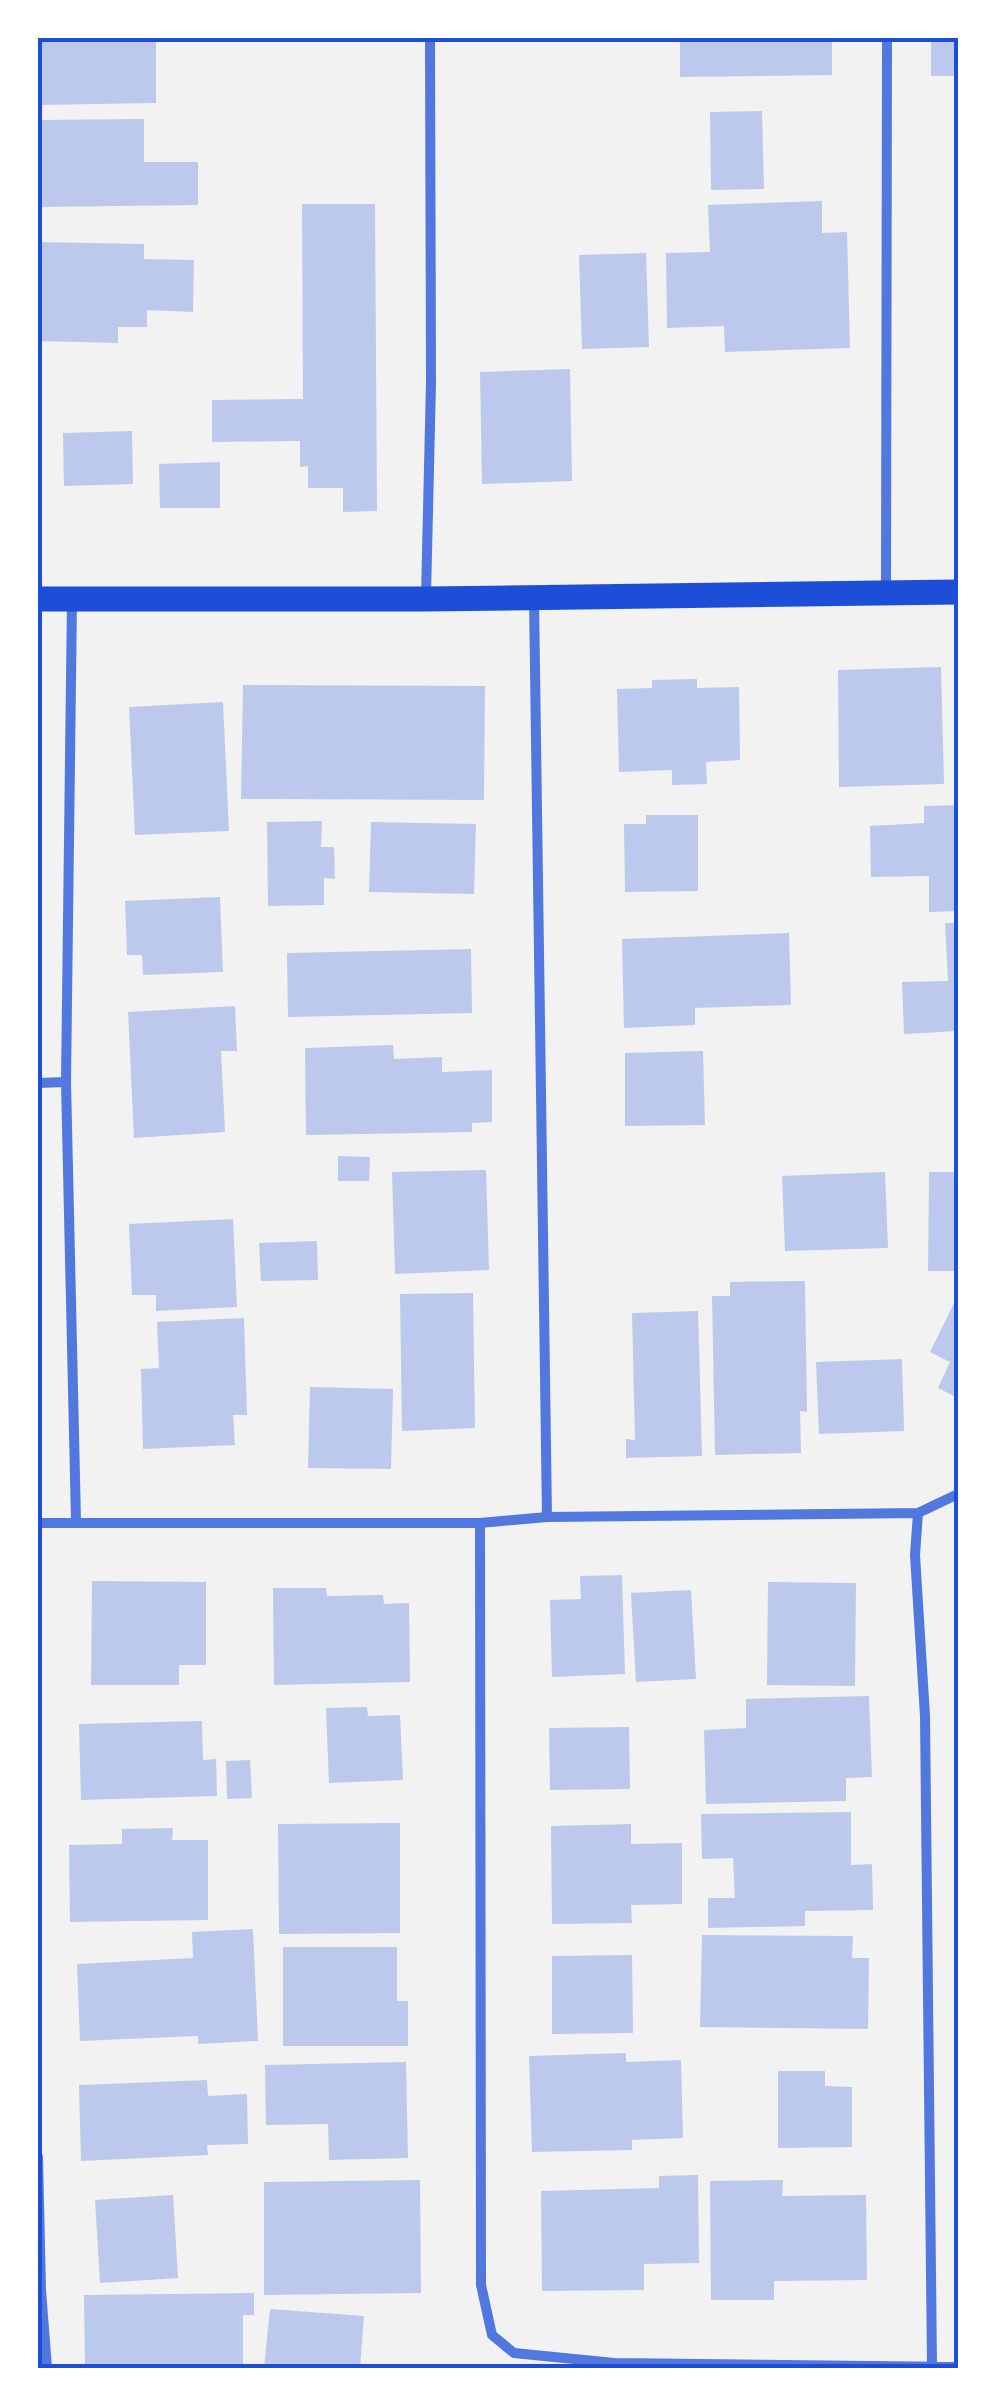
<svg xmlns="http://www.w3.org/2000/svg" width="996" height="2406" font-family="'PT Sans',sans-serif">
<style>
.building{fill:#bdc9ec}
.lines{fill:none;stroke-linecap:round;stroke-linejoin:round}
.minor{stroke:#5277de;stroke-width:10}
.primary{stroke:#1d4ed8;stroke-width:25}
.neatline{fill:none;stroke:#1d4ed8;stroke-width:4}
</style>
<rect width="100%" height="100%" fill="#f2f2f2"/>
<path class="building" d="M 38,38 L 156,38 L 156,103 L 38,105 Z
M 680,38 L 832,38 L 832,75 L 680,77 Z
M 931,38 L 958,38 L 958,76 L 931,76 Z
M 762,111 L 764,189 L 711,190 L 710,112 Z
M 144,119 L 144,162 L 198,162 L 198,205 L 38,207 L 38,120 Z
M 822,201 L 822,233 L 847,232 L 850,348 L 725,352 L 724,326 L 667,328 L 666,253 L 710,252 L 708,205 Z
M 302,204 L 375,204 L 377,511 L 343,512 L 343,488 L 308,488 L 308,466 L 300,467 L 300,441 L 212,442 L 212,400 L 303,399 Z
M 38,242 L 144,244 L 144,259 L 194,260 L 193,312 L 147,310 L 147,327 L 118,327 L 118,343 L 38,341 Z
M 646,253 L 649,347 L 582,349 L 579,255 Z
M 570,369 L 572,481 L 482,484 L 480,372 Z
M 132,431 L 133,484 L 64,486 L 63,433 Z
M 220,462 L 220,508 L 160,508 L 159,464 Z
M 941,667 L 944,784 L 839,787 L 838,670 Z
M 697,679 L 697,688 L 739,687 L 740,760 L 706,762 L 707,784 L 672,785 L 672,770 L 619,772 L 617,689 L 652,688 L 652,680 Z
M 243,685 L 485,686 L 484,800 L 241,799 Z
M 223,702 L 229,831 L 135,835 L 129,707 Z
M 958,805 L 958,911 L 929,912 L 929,876 L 871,877 L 870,826 L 924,823 L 924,806 Z
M 646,815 L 698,815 L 698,891 L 625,892 L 624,824 L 646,824 Z
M 322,821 L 321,847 L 334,847 L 335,879 L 324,878 L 324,905 L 268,906 L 267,822 Z
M 371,822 L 476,824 L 474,894 L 369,892 Z
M 220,897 L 223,972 L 143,975 L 142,955 L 127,955 L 125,901 Z
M 945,923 L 958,923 L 958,1031 L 904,1034 L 902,982 L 948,981 Z
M 789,933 L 791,1005 L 695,1008 L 695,1025 L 624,1028 L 622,939 Z
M 471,949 L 472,1013 L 288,1017 L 287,953 Z
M 235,1006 L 237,1051 L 221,1051 L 225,1132 L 134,1138 L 128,1012 Z
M 393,1045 L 394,1059 L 442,1057 L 442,1072 L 492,1070 L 492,1122 L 472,1123 L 472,1132 L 306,1135 L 305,1048 Z
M 703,1051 L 705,1125 L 625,1126 L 625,1053 Z
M 338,1156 L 370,1157 L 369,1181 L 338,1181 Z
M 486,1170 L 489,1270 L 395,1274 L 392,1172 Z
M 885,1172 L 888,1248 L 785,1251 L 782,1176 Z
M 929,1172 L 958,1172 L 958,1271 L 928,1271 Z
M 233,1219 L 237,1307 L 156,1311 L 156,1295 L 132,1295 L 129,1224 Z
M 317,1241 L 318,1280 L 261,1281 L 259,1243 Z
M 805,1281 L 807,1412 L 800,1411 L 801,1453 L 715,1455 L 712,1296 L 730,1296 L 730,1282 Z
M 473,1293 L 475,1428 L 402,1431 L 400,1294 Z
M 958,1295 L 958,1398 L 938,1388 L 950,1362 L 930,1352 Z
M 698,1311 L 702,1456 L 626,1458 L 626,1439 L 635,1440 L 632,1313 Z
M 244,1318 L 247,1415 L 233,1415 L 235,1445 L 143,1449 L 141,1369 L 159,1368 L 157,1322 Z
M 902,1359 L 904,1431 L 819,1434 L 816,1362 Z
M 310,1387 L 393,1389 L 391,1469 L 308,1468 Z
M 622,1575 L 625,1674 L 552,1677 L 550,1600 L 581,1599 L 580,1576 Z
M 92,1581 L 206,1582 L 206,1665 L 179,1665 L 179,1685 L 91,1685 Z
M 768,1582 L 856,1583 L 855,1686 L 767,1685 Z
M 273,1588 L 326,1588 L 327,1596 L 383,1595 L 384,1604 L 409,1603 L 410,1682 L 274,1685 Z
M 691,1590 L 696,1679 L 636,1682 L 631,1593 Z
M 869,1696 L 872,1777 L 846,1778 L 846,1801 L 706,1804 L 704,1730 L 746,1728 L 746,1699 Z
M 367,1707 L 368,1716 L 400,1715 L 403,1780 L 329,1783 L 326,1708 Z
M 202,1721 L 203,1760 L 216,1759 L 217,1796 L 81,1800 L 79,1724 Z
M 629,1727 L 630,1789 L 550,1790 L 549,1728 Z
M 250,1760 L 252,1798 L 227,1799 L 226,1761 Z
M 851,1812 L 851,1865 L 872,1864 L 873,1910 L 805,1911 L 805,1926 L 708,1928 L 708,1898 L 735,1898 L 733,1858 L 702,1859 L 701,1814 Z
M 400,1823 L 400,1933 L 279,1934 L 278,1824 Z
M 631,1824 L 631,1844 L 682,1843 L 682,1904 L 631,1905 L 632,1923 L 552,1924 L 551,1826 Z
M 173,1828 L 172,1840 L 208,1840 L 208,1920 L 70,1922 L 69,1845 L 122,1844 L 122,1829 Z
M 253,1929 L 258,2041 L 198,2044 L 198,2036 L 80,2041 L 77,1964 L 193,1958 L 192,1932 Z
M 702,1935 L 853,1936 L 852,1958 L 869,1958 L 868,2029 L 700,2027 Z
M 283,1947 L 397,1947 L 397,2001 L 408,2001 L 408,2046 L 283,2046 Z
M 632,1955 L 633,2033 L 552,2034 L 552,1956 Z
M 626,2053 L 626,2062 L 681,2060 L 683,2138 L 632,2140 L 632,2150 L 532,2152 L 529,2056 Z
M 406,2062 L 408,2158 L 329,2160 L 328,2124 L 266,2125 L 265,2065 Z
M 778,2071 L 825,2071 L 825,2086 L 852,2087 L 852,2147 L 778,2148 Z
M 207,2080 L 208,2096 L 247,2094 L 248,2144 L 207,2145 L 208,2155 L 81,2161 L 79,2085 Z
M 698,2175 L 699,2263 L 644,2264 L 644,2290 L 542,2291 L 541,2191 L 659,2188 L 659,2176 Z
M 420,2180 L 421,2293 L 264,2295 L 264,2182 Z
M 783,2180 L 782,2196 L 866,2195 L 867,2280 L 774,2281 L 774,2300 L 711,2300 L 710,2181 Z
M 173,2195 L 178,2278 L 100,2283 L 95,2200 Z
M 254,2293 L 254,2315 L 243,2315 L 243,2368 L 85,2368 L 84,2295 Z
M 270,2309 L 364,2316 L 360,2368 L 264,2368 Z"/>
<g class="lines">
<path class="minor" d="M 886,591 L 887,38
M 426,596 L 431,382 L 430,38
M 534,598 L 547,1517
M 72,599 L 66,1082 L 76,1521
M 38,1083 L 66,1082
M 918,1513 L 915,1555 L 925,1716 L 932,2367
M 38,1523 L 480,1523 L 547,1517 L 918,1513 L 958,1494
M 480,1523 L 481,2285 L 492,2335 L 514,2353 L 614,2363 L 958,2367
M 38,2157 L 41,2290 L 47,2368"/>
<path class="primary" d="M 38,599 L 426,599 L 958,592"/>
</g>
<rect width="996" height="2406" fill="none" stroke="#ffffff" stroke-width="80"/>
<rect x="40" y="40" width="916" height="2326" class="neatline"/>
</svg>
